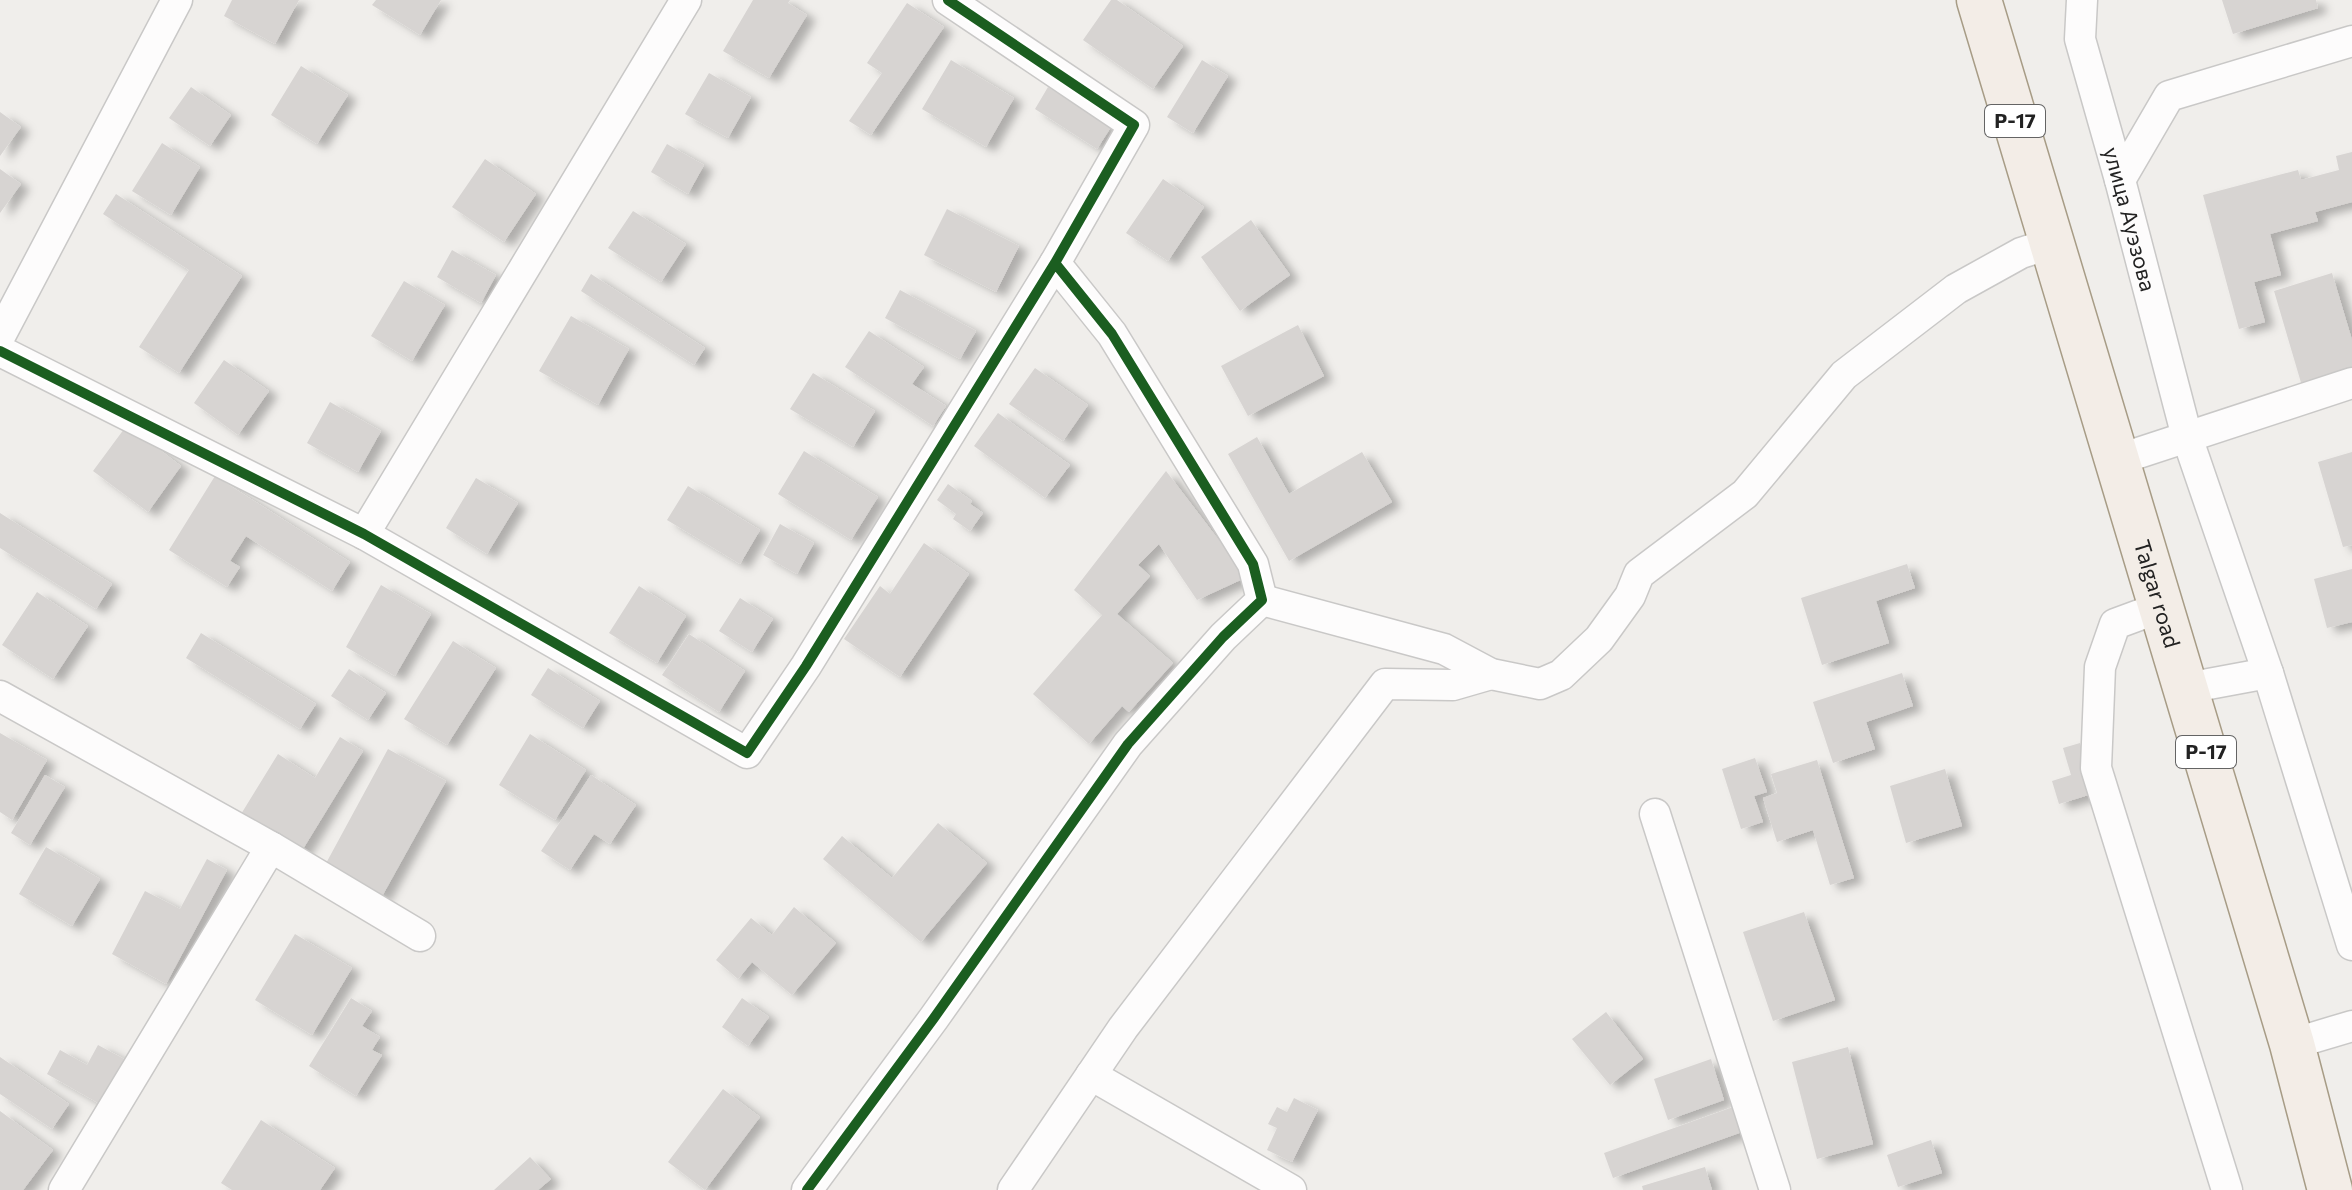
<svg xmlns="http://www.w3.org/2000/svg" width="2352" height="1190" font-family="Commissioner,sans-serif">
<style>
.building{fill:#d7d4d2;filter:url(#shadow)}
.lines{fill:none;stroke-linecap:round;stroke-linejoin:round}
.minor-casing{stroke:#c9c8c7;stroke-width:33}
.primary-casing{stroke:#a79c86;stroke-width:47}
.minor{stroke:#fdfcfc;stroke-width:30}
.primary{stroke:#f3ede7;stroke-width:44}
.cycleway-casing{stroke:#fff;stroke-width:15}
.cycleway{stroke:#1b5e20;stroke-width:10}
.labels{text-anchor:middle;stroke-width:7;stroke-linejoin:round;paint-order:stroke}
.shield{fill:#fff;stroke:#646464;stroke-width:2}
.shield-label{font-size:20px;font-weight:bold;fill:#222}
.street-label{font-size:22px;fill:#222;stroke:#fff}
</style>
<defs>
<filter id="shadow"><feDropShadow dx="9" dy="5" stdDeviation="4" flood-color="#0004"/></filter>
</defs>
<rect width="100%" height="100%" fill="#f0eeeb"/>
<path class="building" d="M 232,0 L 299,0 L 275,44 L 224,16 Z
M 376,0 L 441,0 L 420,35 L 372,5 Z
M 753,0 L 790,0 L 788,3 L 807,15 L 769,78 L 723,51 Z
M 1111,0 L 1117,0 L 1183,46 L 1153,89 L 1083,40 Z
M 2222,0 L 2316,0 L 2318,8 L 2233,34 Z
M 907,3 L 944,27 L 871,135 L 849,121 L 882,73 L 867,63 Z
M 951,60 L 1014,98 L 986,147 L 922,109 Z
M 1202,60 L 1228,76 L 1193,133 L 1167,117 Z
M 301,66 L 348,95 L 317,144 L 271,115 Z
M 709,73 L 751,97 L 728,138 L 685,114 Z
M 191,87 L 231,115 L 210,146 L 169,118 Z
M 1048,87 L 1111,127 L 1097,149 L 1035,109 Z
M 0,112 L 21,127 L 0,156 Z
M 162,143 L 200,167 L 171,215 L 132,191 Z
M 667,144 L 704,165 L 688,194 L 651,172 Z
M 2352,152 L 2352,202 L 2315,212 L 2318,221 L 2270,234 L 2281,275 L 2254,282 L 2265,322 L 2239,329 L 2203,195 L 2298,170 L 2301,180 L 2339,170 L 2336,156 Z
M 485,159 L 536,194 L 504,242 L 452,207 Z
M 0,169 L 21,184 L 0,213 Z
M 1163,179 L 1204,207 L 1168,261 L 1126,233 Z
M 116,194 L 242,276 L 179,373 L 139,347 L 189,270 L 103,214 Z
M 947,209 L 1019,246 L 996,292 L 924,255 Z
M 633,211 L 686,244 L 661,282 L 608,248 Z
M 1251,220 L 1290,275 L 1240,311 L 1201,257 Z
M 452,250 L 496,275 L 481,303 L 437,277 Z
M 2332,273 L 2352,340 L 2352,371 L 2302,386 L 2274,291 Z
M 591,274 L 705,348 L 694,365 L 581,291 Z
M 404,281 L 445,305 L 412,361 L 371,336 Z
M 900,290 L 976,331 L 960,359 L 885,318 Z
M 571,316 L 629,349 L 598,405 L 539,371 Z
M 1298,325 L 1324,376 L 1248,416 L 1221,366 Z
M 869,331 L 924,367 L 912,384 L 946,406 L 933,426 L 845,367 Z
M 224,360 L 269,391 L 238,435 L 194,403 Z
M 1035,368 L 1088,405 L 1063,441 L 1009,404 Z
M 813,373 L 875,411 L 853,447 L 790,409 Z
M 330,402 L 381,431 L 358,472 L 307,443 Z
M 998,413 L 1070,465 L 1045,498 L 974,446 Z
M 127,425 L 181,466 L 148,512 L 93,471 Z
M 1257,437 L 1289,494 L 1362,452 L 1392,502 L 1289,561 L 1228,454 Z
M 804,451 L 878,497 L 851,540 L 778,494 Z
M 2352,452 L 2352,545 L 2343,547 L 2318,462 Z
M 1166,471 L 1247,577 L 1197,600 L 1159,544 L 1138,565 L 1150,576 L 1117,614 L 1173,663 L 1129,712 L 1122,706 L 1089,744 L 1033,694 L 1102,615 L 1074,590 Z
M 215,476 L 350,562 L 332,591 L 246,536 L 230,561 L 240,567 L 227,587 L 169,550 Z
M 476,478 L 518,503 L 487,554 L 446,528 Z
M 948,484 L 972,501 L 970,504 L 983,513 L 970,531 L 953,519 L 956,514 L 937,500 Z
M 688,486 L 760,530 L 740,564 L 667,520 Z
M 0,513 L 112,584 L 96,609 L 0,548 Z
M 780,524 L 814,543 L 797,574 L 763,555 Z
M 924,543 L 969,574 L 900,677 L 844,639 L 880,586 L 890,594 Z
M 1907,564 L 1915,588 L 1876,601 L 1889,643 L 1822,665 L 1801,598 Z
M 2352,569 L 2352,622 L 2327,628 L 2314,579 Z
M 381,585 L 431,614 L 395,676 L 346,647 Z
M 639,586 L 686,616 L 657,663 L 609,633 Z
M 37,592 L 88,626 L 53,679 L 2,645 Z
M 740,598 L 773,619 L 752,652 L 719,631 Z
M 201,633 L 316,704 L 300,729 L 186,658 Z
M 689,634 L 745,671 L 719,712 L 662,675 Z
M 453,641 L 496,668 L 447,745 L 404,719 Z
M 548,668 L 600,701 L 583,728 L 531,695 Z
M 349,669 L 386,693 L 368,720 L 331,696 Z
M 1902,673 L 1913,706 L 1866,722 L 1875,749 L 1833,763 L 1813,702 Z
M 0,733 L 47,760 L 12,820 L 0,812 Z
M 530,734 L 586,770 L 555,820 L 499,785 Z
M 340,737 L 363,751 L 298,857 L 238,819 L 278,754 L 315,778 Z
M 2080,743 L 2095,793 L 2059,804 L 2052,781 L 2071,775 L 2063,748 Z
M 388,749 L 446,781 L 381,898 L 324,867 Z
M 1755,758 L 1767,792 L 1754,796 L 1763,822 L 1741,829 L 1722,769 Z
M 1817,760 L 1854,878 L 1830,885 L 1813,830 L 1777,842 L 1763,798 L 1777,793 L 1771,774 Z
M 1945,769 L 1962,826 L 1906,843 L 1890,786 Z
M 45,775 L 65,787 L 30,845 L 11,833 Z
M 591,775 L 636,805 L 610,844 L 594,834 L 570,870 L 541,851 Z
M 938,823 L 987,863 L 921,942 L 823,859 L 842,836 L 892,878 Z
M 46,847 L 100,879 L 72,926 L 19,894 Z
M 207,859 L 227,870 L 166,984 L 112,954 L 145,891 L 180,909 Z
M 794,907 L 836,943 L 792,995 L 752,962 L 738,979 L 716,960 L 751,918 L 772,935 Z
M 1804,912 L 1835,1000 L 1773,1021 L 1743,932 Z
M 295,934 L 352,968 L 312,1035 L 255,1000 Z
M 351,998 L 372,1011 L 362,1026 L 380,1037 L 372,1050 L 382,1055 L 356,1096 L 309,1066 Z
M 742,998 L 769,1017 L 748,1046 L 722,1027 Z
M 1606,1012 L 1643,1059 L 1610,1085 L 1572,1039 Z
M 98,1045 L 124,1059 L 100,1104 L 47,1074 L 60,1050 L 87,1065 Z
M 1848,1047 L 1873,1144 L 1817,1159 L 1792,1062 Z
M 0,1057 L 69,1104 L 52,1129 L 0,1094 Z
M 1711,1059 L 1724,1100 L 1668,1120 L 1654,1079 Z
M 723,1089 L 760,1117 L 705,1190 L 668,1162 Z
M 1294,1098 L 1318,1110 L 1292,1162 L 1267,1150 L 1277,1128 L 1268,1124 L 1277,1107 L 1287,1112 Z
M 1733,1107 L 1742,1132 L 1613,1178 L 1604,1153 Z
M 0,1111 L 53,1150 L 23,1190 L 0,1190 Z
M 261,1120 L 335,1168 L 320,1190 L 232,1190 L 221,1183 Z
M 1931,1140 L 1942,1173 L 1898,1187 L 1887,1155 Z
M 530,1157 L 551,1179 L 538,1190 L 494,1190 Z
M 1705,1167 L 1712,1190 L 1643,1190 L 1642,1186 Z"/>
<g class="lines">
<defs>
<g id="minor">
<path id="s1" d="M 2082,0 L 2080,39 L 2120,180 L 2187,437 L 2268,673 L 2352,945"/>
<path d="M 2120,180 L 2169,96 L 2352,41"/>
<path d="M 0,336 L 177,0"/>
<path d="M 0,351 L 364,534 L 747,753 L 806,666 L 1055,263 L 1134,125 L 948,0"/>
<path d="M 2117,460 L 2352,383"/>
<path d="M 364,534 L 686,0"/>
<path d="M 1262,600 L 1444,649 L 1491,674 L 1540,684 L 1561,675 L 1599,639 L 1630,596 L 1639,574 L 1745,494 L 1844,375 L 1956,289 L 2021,253 L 2052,243"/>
<path d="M 2161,607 L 2115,624 L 2100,667 L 2096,768 L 2227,1190"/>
<path d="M 2187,688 L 2268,673"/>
<path d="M 0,696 L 271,847 L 420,936"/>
<path d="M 1655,814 L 1775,1190"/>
<path d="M 2292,1044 L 2352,1026"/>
<path d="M 1091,1075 L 1291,1190"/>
<path d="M 64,1190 L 271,847"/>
<path d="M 807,1190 L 934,1018 L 1128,744 L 1223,637 L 1262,600 L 1253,564 L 1112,334 L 1055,263"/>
<path d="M 1013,1190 L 1123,1028 L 1385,684 L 1453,685 L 1491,674"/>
</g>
<g id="primary">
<path id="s2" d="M 1979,0 L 2292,1044 L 2330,1190"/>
</g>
</defs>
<use href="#minor" class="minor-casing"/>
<use href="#primary" class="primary-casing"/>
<use href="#minor" class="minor"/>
<use href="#primary" class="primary"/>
<defs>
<path id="cycleway" d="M 0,351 L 364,534 L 747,753 L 806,666 L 1055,263 L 1134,125 L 948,0
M 807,1190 L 934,1018 L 1128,744 L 1223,637 L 1262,600 L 1253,564 L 1112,334 L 1055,263"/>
</defs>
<use href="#cycleway" class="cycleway-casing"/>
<use href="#cycleway" class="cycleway"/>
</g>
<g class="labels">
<g class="shield">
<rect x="1985" y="105" width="60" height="32" rx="6"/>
<rect x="2176" y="736" width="60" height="32" rx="6"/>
</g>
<g class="shield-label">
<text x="2015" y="128">P-17</text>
<text x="2206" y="759">P-17</text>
</g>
<g class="street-label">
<text dy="8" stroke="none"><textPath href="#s1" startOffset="226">улица Ауэзова</textPath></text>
<text dy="8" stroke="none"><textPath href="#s2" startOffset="620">Talgar road</textPath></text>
</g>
</g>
</svg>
